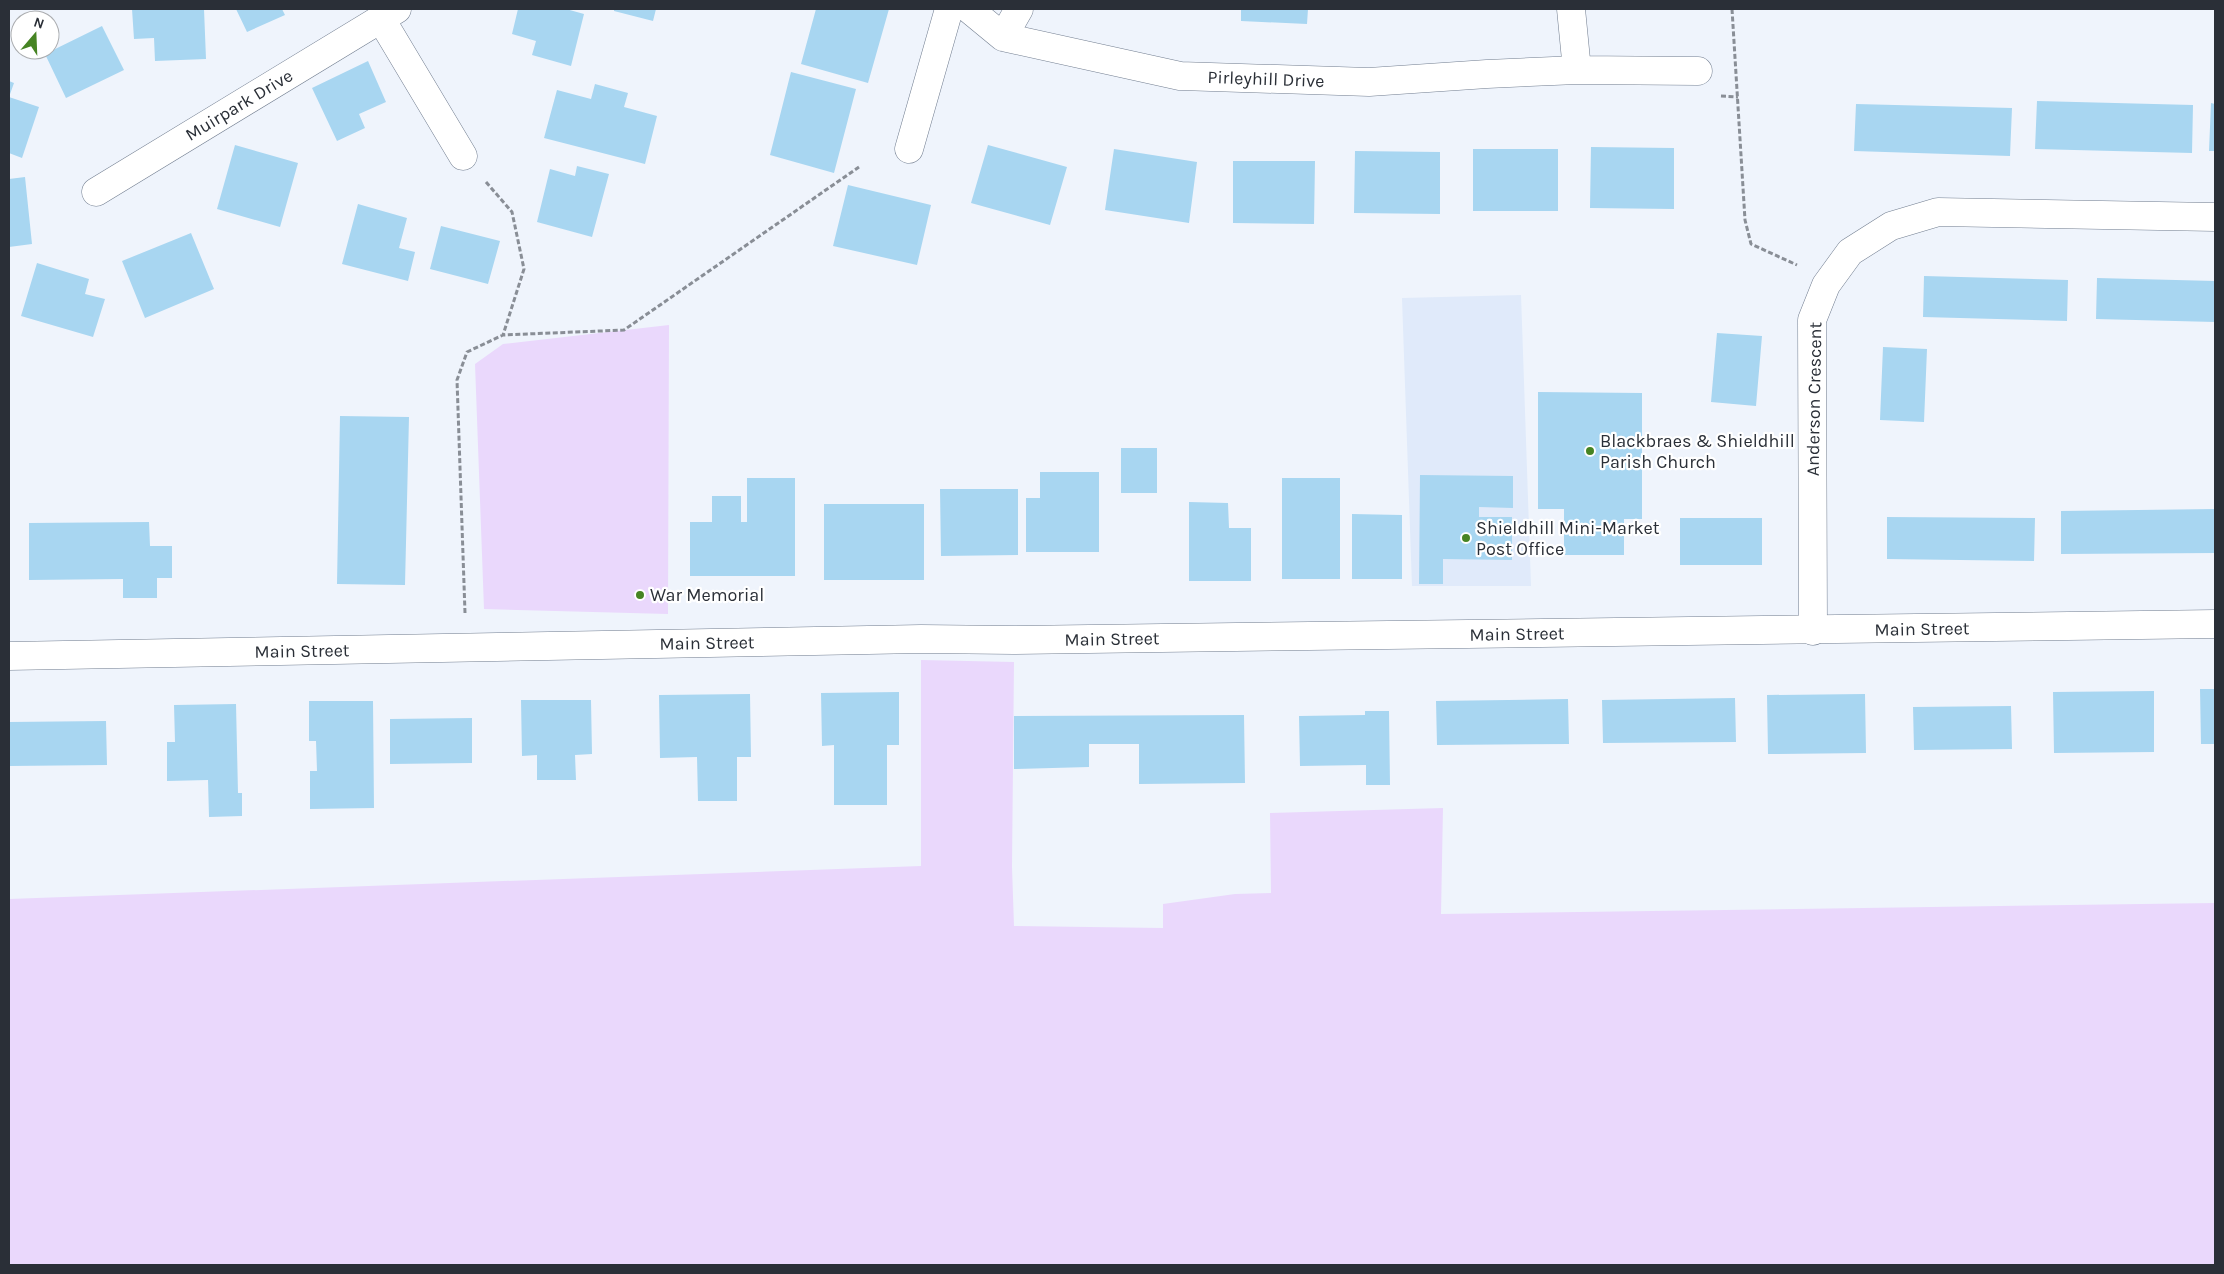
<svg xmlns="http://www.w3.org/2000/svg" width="2224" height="1274" font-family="Karla,sans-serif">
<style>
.built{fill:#e0eafa}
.green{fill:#ead8fc}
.building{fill:#a8d6f1}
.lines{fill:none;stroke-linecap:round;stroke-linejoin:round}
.minor-casing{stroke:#727e90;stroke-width:29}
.major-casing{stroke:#727e90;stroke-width:29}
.path{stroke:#898e96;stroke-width:3;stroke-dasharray:5 2.5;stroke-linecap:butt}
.minor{stroke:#fff;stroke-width:28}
.major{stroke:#fff;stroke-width:28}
.poi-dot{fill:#468423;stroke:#fff;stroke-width:2}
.labels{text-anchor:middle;stroke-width:4.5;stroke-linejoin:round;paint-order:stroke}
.street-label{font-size:18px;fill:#2a2f37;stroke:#fff}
.poi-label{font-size:18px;fill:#2a2f37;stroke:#fff;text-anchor:start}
</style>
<rect width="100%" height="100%" fill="#eff4fc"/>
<path class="built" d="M 1521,295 L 1531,586 L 1412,586 L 1402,298 Z"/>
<path class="green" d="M 669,325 L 668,614 L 484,609 L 475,364 L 503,344 Z
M 921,660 L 1014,662 L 1012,867 L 1014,926 L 1163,928 L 1163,904 L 1235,894 L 1271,893 L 1270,813 L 1443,808 L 1441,914 L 2215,903 L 2215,1265 L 9,1265 L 9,899 L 921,866 Z"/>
<path class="building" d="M 132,9 L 204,9 L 206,59 L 155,61 L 154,38 L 134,39 Z
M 236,9 L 282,9 L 285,15 L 247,32 Z
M 518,9 L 566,9 L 584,14 L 571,66 L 532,55 L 536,41 L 512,34 Z
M 614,9 L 656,9 L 653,21 L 614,11 Z
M 816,9 L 889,9 L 868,83 L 801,64 Z
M 1241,9 L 1308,9 L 1307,24 L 1241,21 Z
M 102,26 L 124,70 L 66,98 L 45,54 Z
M 368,61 L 386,102 L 359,114 L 365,128 L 337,141 L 312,88 Z
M 791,72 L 856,89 L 834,173 L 770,155 Z
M 9,81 L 14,83 L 9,97 L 39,107 L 22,158 L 9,153 Z
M 595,84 L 628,93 L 624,107 L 657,116 L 645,164 L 544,138 L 557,90 L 591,99 Z
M 2037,101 L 2193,105 L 2192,153 L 2035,149 Z
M 2211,103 L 2215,104 L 2215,151 L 2209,151 Z
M 1856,104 L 2012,108 L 2010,156 L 1854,151 Z
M 235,145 L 298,163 L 280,227 L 217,209 Z
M 988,145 L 1067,167 L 1050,225 L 971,203 Z
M 1591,147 L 1674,148 L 1674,209 L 1590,208 Z
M 1114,149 L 1197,162 L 1189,223 L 1105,210 Z
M 1473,149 L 1558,149 L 1558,211 L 1473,211 Z
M 1355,151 L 1440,152 L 1440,214 L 1354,213 Z
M 1233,161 L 1315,161 L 1314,224 L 1233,223 Z
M 577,166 L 609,174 L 592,237 L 537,222 L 550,169 L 575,176 Z
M 25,177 L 32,244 L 9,247 L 9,179 Z
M 848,185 L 931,205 L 917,265 L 833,246 Z
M 358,204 L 407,218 L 399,248 L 415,252 L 408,281 L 342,264 Z
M 441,226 L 500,241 L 488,284 L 430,269 Z
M 191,233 L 214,289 L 145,318 L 122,261 Z
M 37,263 L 89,279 L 85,294 L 105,299 L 93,337 L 21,316 Z
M 1924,276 L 2068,280 L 2067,321 L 1923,317 Z
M 2097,278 L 2215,281 L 2215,322 L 2096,319 Z
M 1717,333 L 1762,336 L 1756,406 L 1711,402 Z
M 1883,347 L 1927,349 L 1924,422 L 1880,420 Z
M 1538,392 L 1642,393 L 1642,519 L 1624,519 L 1624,555 L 1564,555 L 1564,509 L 1538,509 Z
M 340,416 L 409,417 L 405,585 L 337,584 Z
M 1121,448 L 1157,448 L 1157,493 L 1121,493 Z
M 1040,472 L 1099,472 L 1099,552 L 1026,552 L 1026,498 L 1040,498 Z
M 1420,475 L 1513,476 L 1513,508 L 1479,507 L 1479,517 L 1512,517 L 1512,560 L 1443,559 L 1443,584 L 1419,584 Z
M 747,478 L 795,478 L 795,576 L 690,576 L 690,522 L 712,522 L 712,496 L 741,496 L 741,522 L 747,522 Z
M 1282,478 L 1340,478 L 1340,579 L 1282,579 Z
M 940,489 L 1018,489 L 1018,555 L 941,556 Z
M 1189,502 L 1228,503 L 1229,528 L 1251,528 L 1251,581 L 1189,581 Z
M 824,504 L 924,504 L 924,580 L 824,580 Z
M 2215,509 L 2215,553 L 2061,554 L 2061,511 Z
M 1352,514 L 1402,515 L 1402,579 L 1352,579 Z
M 1887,517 L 2035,518 L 2034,561 L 1887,559 Z
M 1680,518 L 1762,518 L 1762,565 L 1680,565 Z
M 149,522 L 150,546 L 172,546 L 172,578 L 157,578 L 157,598 L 123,598 L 123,579 L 29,580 L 29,523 Z
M 2200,689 L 2215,689 L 2215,744 L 2201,744 Z
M 2154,691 L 2154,752 L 2054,753 L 2053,692 Z
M 899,692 L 899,745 L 887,745 L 887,805 L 834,805 L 834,745 L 822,746 L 821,693 Z
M 750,694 L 751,757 L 737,757 L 737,801 L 698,801 L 697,757 L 660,758 L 659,695 Z
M 1865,694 L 1866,753 L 1768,754 L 1767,695 Z
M 1735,698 L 1736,742 L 1603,743 L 1602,700 Z
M 1568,699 L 1569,744 L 1437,745 L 1436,701 Z
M 521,700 L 591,700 L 592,754 L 575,755 L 576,780 L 537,780 L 537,755 L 522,756 Z
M 309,701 L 373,701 L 374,808 L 310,809 L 310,771 L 317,771 L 316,741 L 309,741 Z
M 236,704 L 238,793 L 242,793 L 242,816 L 209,817 L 208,780 L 167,781 L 167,742 L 175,742 L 174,705 Z
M 2011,706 L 2012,749 L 1914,750 L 1913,707 Z
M 1365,711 L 1389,711 L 1390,785 L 1366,785 L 1366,765 L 1300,766 L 1299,716 L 1365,715 Z
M 1244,715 L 1245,783 L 1139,784 L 1139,744 L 1089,744 L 1089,767 L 1014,769 L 1014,716 Z
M 472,718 L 472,763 L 390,764 L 390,719 Z
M 106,721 L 107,765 L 9,766 L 9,722 Z"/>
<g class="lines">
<defs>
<path id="minor" d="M 969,9 L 1003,37 L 1180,76 L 1369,82 L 1487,74 L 1577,70 L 1698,71
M 1571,9 L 1577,70
M 381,19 L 463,156
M 1003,37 L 1019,9
M 909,149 L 949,9
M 96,192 L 397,9
M 1813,631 L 1812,320 L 1826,285 L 1850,252 L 1891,226 L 1938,212 L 2215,217"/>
<path id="major" d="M 9,656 L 921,639 L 1014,640 L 2215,624"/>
</defs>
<use href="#minor" class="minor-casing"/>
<use href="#major" class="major-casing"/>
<path class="path" d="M 1732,9 L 1745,220 L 1751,244 L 1797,265
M 1721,96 L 1738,97
M 486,182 L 512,212 L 524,269 L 503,335
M 465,613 L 457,380 L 467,352 L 503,335 L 624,330 L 859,167"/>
<use href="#minor" class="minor"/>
<use href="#major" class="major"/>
</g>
<g class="poi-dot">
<circle cx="1590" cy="451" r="5"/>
<circle cx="1466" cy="538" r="5"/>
<circle cx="640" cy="595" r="5"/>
</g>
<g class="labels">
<g class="street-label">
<text transform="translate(1266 79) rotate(2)" y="6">Pirleyhill Drive</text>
<text transform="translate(239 105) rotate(-31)" y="6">Muirpark Drive</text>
<text transform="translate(1814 399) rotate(-89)" y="6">Anderson Crescent</text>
<text transform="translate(1922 629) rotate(-1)" y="6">Main Street</text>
<text transform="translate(1517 634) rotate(-1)" y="6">Main Street</text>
<text transform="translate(1112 639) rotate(-1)" y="6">Main Street</text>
<text transform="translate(707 643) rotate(-1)" y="6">Main Street</text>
<text transform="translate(302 651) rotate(-1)" y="6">Main Street</text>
</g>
<g class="poi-label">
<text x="1600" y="447">Blackbraes &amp; Shieldhill<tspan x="1600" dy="21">Parish Church</tspan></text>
<text x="1476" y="534">Shieldhill Mini-Market<tspan x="1476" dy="21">Post Office</tspan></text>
<text x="650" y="601">War Memorial</text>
</g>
</g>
<rect width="2224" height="1274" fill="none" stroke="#2a2f37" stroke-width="20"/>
<g transform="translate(35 35) rotate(19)"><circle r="24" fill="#ffffff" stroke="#aaacaf"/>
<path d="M0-4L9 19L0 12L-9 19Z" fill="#468423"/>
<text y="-8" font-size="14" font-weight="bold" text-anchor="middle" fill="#2a2f37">N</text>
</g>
</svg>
